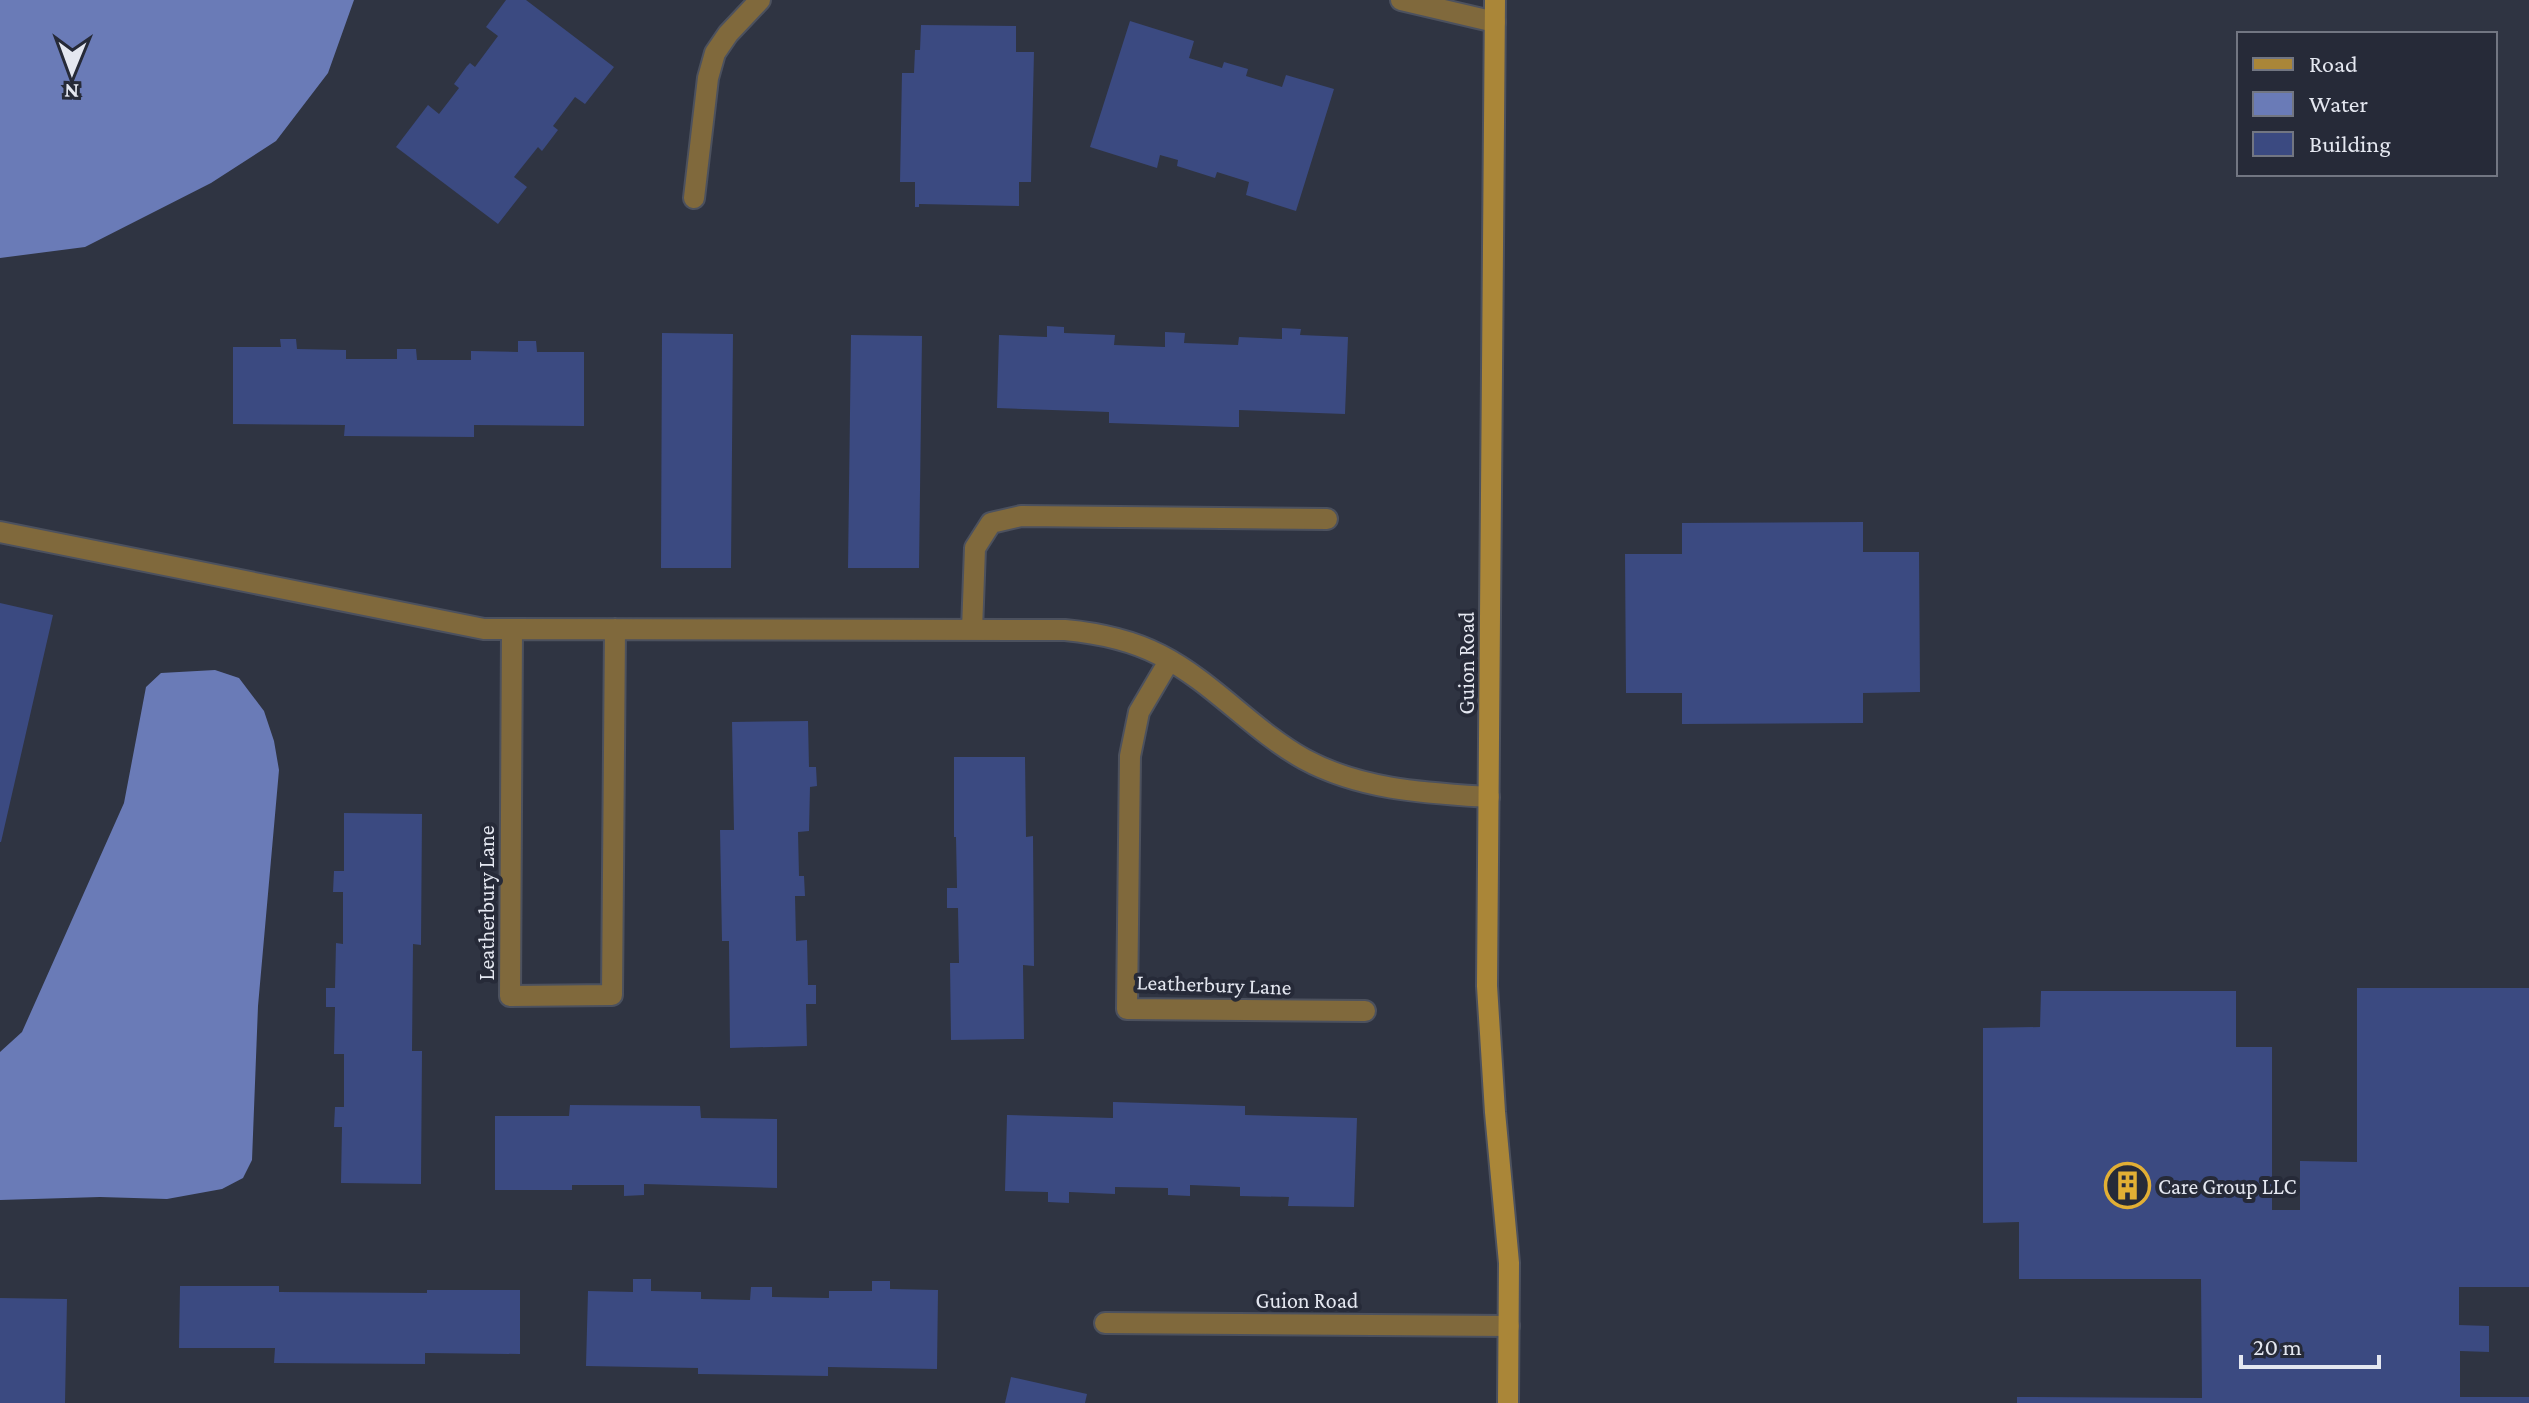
<svg xmlns="http://www.w3.org/2000/svg" width="2529" height="1403" font-family="'Crimson Pro',serif">
<style>
.water{fill:#6a7bb7}
.building{fill:#3b4a81}
.lines{fill:none;stroke-linecap:round;stroke-linejoin:round}
.street-casing{stroke:#4c515e;stroke-width:24}
.secondary-casing{stroke:#4c515e;stroke-width:24}
.street{stroke:#80693c;stroke-width:20}
.secondary{stroke:#aa8638;stroke-width:20}
.labels{text-anchor:middle;stroke-width:8;stroke-linejoin:round;paint-order:stroke}
.street-label{font-size:22px;fill:#e4e7f0;stroke:#262a38}
.poi-label{font-size:22px;fill:#e4e7f0;stroke:#262a38;text-anchor:start}
</style>
<rect width="100%" height="100%" fill="#2f3442"/>
<path class="water" d="M 0,0 L 354,0 L 328,73 L 276,141 L 211,183 L 85,247 L 0,258 Z
M 215,670 L 239,678 L 264,711 L 274,741 L 279,770 L 258,1006 L 252,1160 L 243,1178 L 222,1189 L 167,1199 L 100,1197 L 0,1200 L 0,1052 L 22,1032 L 124,803 L 146,687 L 161,673 Z"/>
<path class="building" d="M 506,0 L 526,0 L 614,67 L 585,104 L 575,97 L 553,126 L 558,130 L 542,151 L 538,147 L 514,177 L 527,187 L 498,224 L 396,147 L 428,105 L 439,114 L 459,88 L 454,84 L 467,66 L 470,63 L 475,67 L 498,36 L 486,27 Z
M 1130,21 L 1194,41 L 1189,58 L 1222,68 L 1224,62 L 1248,69 L 1246,76 L 1282,87 L 1286,75 L 1334,89 L 1296,211 L 1246,195 L 1249,182 L 1217,172 L 1215,178 L 1177,166 L 1178,160 L 1160,155 L 1157,168 L 1090,147 Z
M 921,25 L 1016,26 L 1016,52 L 1034,52 L 1031,182 L 1019,182 L 1019,206 L 919,204 L 919,207 L 915,207 L 915,182 L 900,182 L 902,73 L 914,73 L 915,50 L 920,50 Z
M 1047,326 L 1064,327 L 1064,333 L 1115,335 L 1114,345 L 1165,347 L 1165,332 L 1185,333 L 1184,343 L 1238,345 L 1239,337 L 1282,339 L 1282,328 L 1301,329 L 1300,335 L 1348,337 L 1345,414 L 1239,410 L 1239,427 L 1233,427 L 1109,423 L 1109,412 L 997,408 L 999,335 L 1047,337 Z
M 662,333 L 733,334 L 731,568 L 661,568 Z
M 851,335 L 922,336 L 919,568 L 848,568 Z
M 280,339 L 296,339 L 297,349 L 346,350 L 346,359 L 397,359 L 397,349 L 416,349 L 417,360 L 471,360 L 471,351 L 518,352 L 518,341 L 536,341 L 537,352 L 584,352 L 584,426 L 474,425 L 474,437 L 344,436 L 345,425 L 233,424 L 233,347 L 281,347 Z
M 1863,522 L 1863,552 L 1919,552 L 1920,692 L 1863,693 L 1863,723 L 1682,724 L 1682,693 L 1626,693 L 1625,554 L 1682,554 L 1682,523 Z
M 0,603 L 53,615 L 1,842 L 0,842 Z
M 808,721 L 809,767 L 816,767 L 817,786 L 810,787 L 809,831 L 798,832 L 799,876 L 804,876 L 805,896 L 795,896 L 796,941 L 807,940 L 808,985 L 816,985 L 816,1004 L 806,1004 L 807,1046 L 730,1048 L 729,941 L 722,941 L 720,830 L 734,830 L 732,722 Z
M 954,757 L 1025,757 L 1026,837 L 1033,836 L 1034,966 L 1023,965 L 1024,1039 L 951,1040 L 950,963 L 959,963 L 958,908 L 947,908 L 947,888 L 957,888 L 956,837 L 954,837 Z
M 344,813 L 422,814 L 421,945 L 413,944 L 412,1051 L 422,1051 L 421,1184 L 341,1183 L 342,1127 L 334,1127 L 335,1107 L 344,1107 L 344,1054 L 334,1054 L 335,1007 L 326,1007 L 326,988 L 335,988 L 336,943 L 343,944 L 343,892 L 333,892 L 334,871 L 344,871 Z
M 2357,988 L 2529,988 L 2529,1287 L 2459,1287 L 2459,1325 L 2489,1326 L 2489,1352 L 2460,1351 L 2460,1397 L 2529,1397 L 2529,1403 L 2017,1403 L 2017,1397 L 2202,1398 L 2201,1279 L 2019,1279 L 2019,1222 L 1983,1223 L 1983,1028 L 2040,1027 L 2041,991 L 2236,991 L 2236,1047 L 2272,1047 L 2272,1210 L 2300,1210 L 2300,1161 L 2357,1162 Z
M 1113,1102 L 1245,1106 L 1245,1115 L 1357,1118 L 1354,1207 L 1288,1206 L 1289,1197 L 1240,1196 L 1240,1187 L 1190,1185 L 1190,1196 L 1168,1195 L 1168,1188 L 1115,1187 L 1115,1194 L 1069,1192 L 1069,1203 L 1048,1202 L 1048,1192 L 1005,1191 L 1007,1115 L 1113,1118 Z
M 570,1105 L 700,1106 L 701,1118 L 777,1119 L 777,1188 L 644,1184 L 644,1195 L 624,1196 L 624,1185 L 572,1185 L 572,1190 L 495,1190 L 495,1116 L 569,1116 Z
M 633,1279 L 651,1279 L 651,1291 L 701,1292 L 701,1299 L 750,1300 L 751,1287 L 772,1287 L 772,1297 L 829,1298 L 829,1291 L 872,1291 L 872,1281 L 890,1281 L 890,1289 L 938,1290 L 937,1369 L 828,1367 L 828,1376 L 698,1374 L 698,1368 L 586,1366 L 588,1291 L 633,1292 Z
M 180,1286 L 279,1286 L 279,1292 L 427,1293 L 427,1290 L 520,1290 L 520,1354 L 425,1353 L 425,1364 L 274,1363 L 275,1348 L 179,1348 Z
M 0,1298 L 67,1299 L 65,1403 L 0,1403 Z
M 1011,1377 L 1087,1394 L 1085,1403 L 1005,1403 Z"/>
<g class="lines">
<defs>
<path id="street" d="M 1401,0 L 1495,22
M 694,198 L 708,78 L 715,53 L 728,34 L 760,0
M 0,532 L 484,629 L 1065,630 C 1097,633 1131,640 1160,655 C 1213,682 1252,730 1304,759 C 1361,790 1426,793 1489,797
M 512,629 L 510,996 L 612,995 L 615,629
M 972,630 L 975,548 L 991,523 L 1021,516 L 1327,519
M 1169,661 L 1139,712 L 1130,756 L 1127,1009 L 1365,1011
M 1105,1323 L 1509,1326"/>
<path id="secondary" d="M 1495,0 L 1487,986 L 1495,1112 L 1509,1263 L 1508,1403"/>
</defs>
<use href="#street" class="street-casing"/>
<use href="#secondary" class="secondary-casing"/>
<use href="#street" class="street"/>
<use href="#secondary" class="secondary"/>
</g>
<defs>
<symbol id="building-ring" viewBox="-11 -11 22 22"><circle r="9.5" fill="#262a38" stroke="#e2af34" stroke-width="1.5"/><path d="M-4-6H4V6H1V3H-1V6H-4ZM-2.5-4.3h1.7v1.8h-1.7ZM.8-4.3h1.7v1.8H.8ZM-2.5-1h1.7V.8h-1.7ZM.8-1h1.7V.8H.8Z" fill="#e2af34"/></symbol>
</defs>
<g fill-rule="evenodd">
<use href="#building-ring" x="2102" y="1160" width="51" height="51"/>
</g>
<g class="labels">
<g class="street-label">
<text transform="translate(1466 663) rotate(-90)" y="8">Guion Road</text>
<text transform="translate(486 903) rotate(-90)" y="8">Leatherbury Lane</text>
<text transform="translate(1214 984) rotate(2)" y="8">Leatherbury Lane</text>
<text x="1307" y="1308">Guion Road</text>
</g>
<g class="poi-label">
<text x="2158" y="1194">Care Group LLC</text>
</g>
</g>
<rect x="2237" y="32" width="260" height="144" fill="#262a38" stroke="#727682" stroke-width="2"/>
<rect x="2253" y="58" width="40" height="12" fill="#aa8638" stroke="#727682" stroke-width="2"/>
<text x="2309" y="72" font-size="24" fill="#e4e7f0">Road</text>
<rect x="2253" y="92" width="40" height="24" fill="#6a7bb7" stroke="#727682" stroke-width="2"/>
<text x="2309" y="112" font-size="24" fill="#e4e7f0">Water</text>
<rect x="2253" y="132" width="40" height="24" fill="#3b4a81" stroke="#727682" stroke-width="2"/>
<text x="2309" y="152" font-size="24" fill="#e4e7f0">Building</text>
<g transform="translate(72 72) rotate(181)" stroke="#262a38" stroke-width="6" paint-order="stroke">
<path d="M0-6L14 30L0 20L-14 30Z" fill="#e4e7f0"/>
<text y="-12" font-size="22" font-weight="bold" text-anchor="middle" fill="#e4e7f0">N</text>
</g>
<path d="M2241 1355v12h138v-12" fill="none" stroke="#e4e7f0" stroke-width="4"/>
<text x="2253" y="1355" font-size="24" fill="#e4e7f0" stroke="#262a38" stroke-width="6" paint-order="stroke">20 m</text>
</svg>
